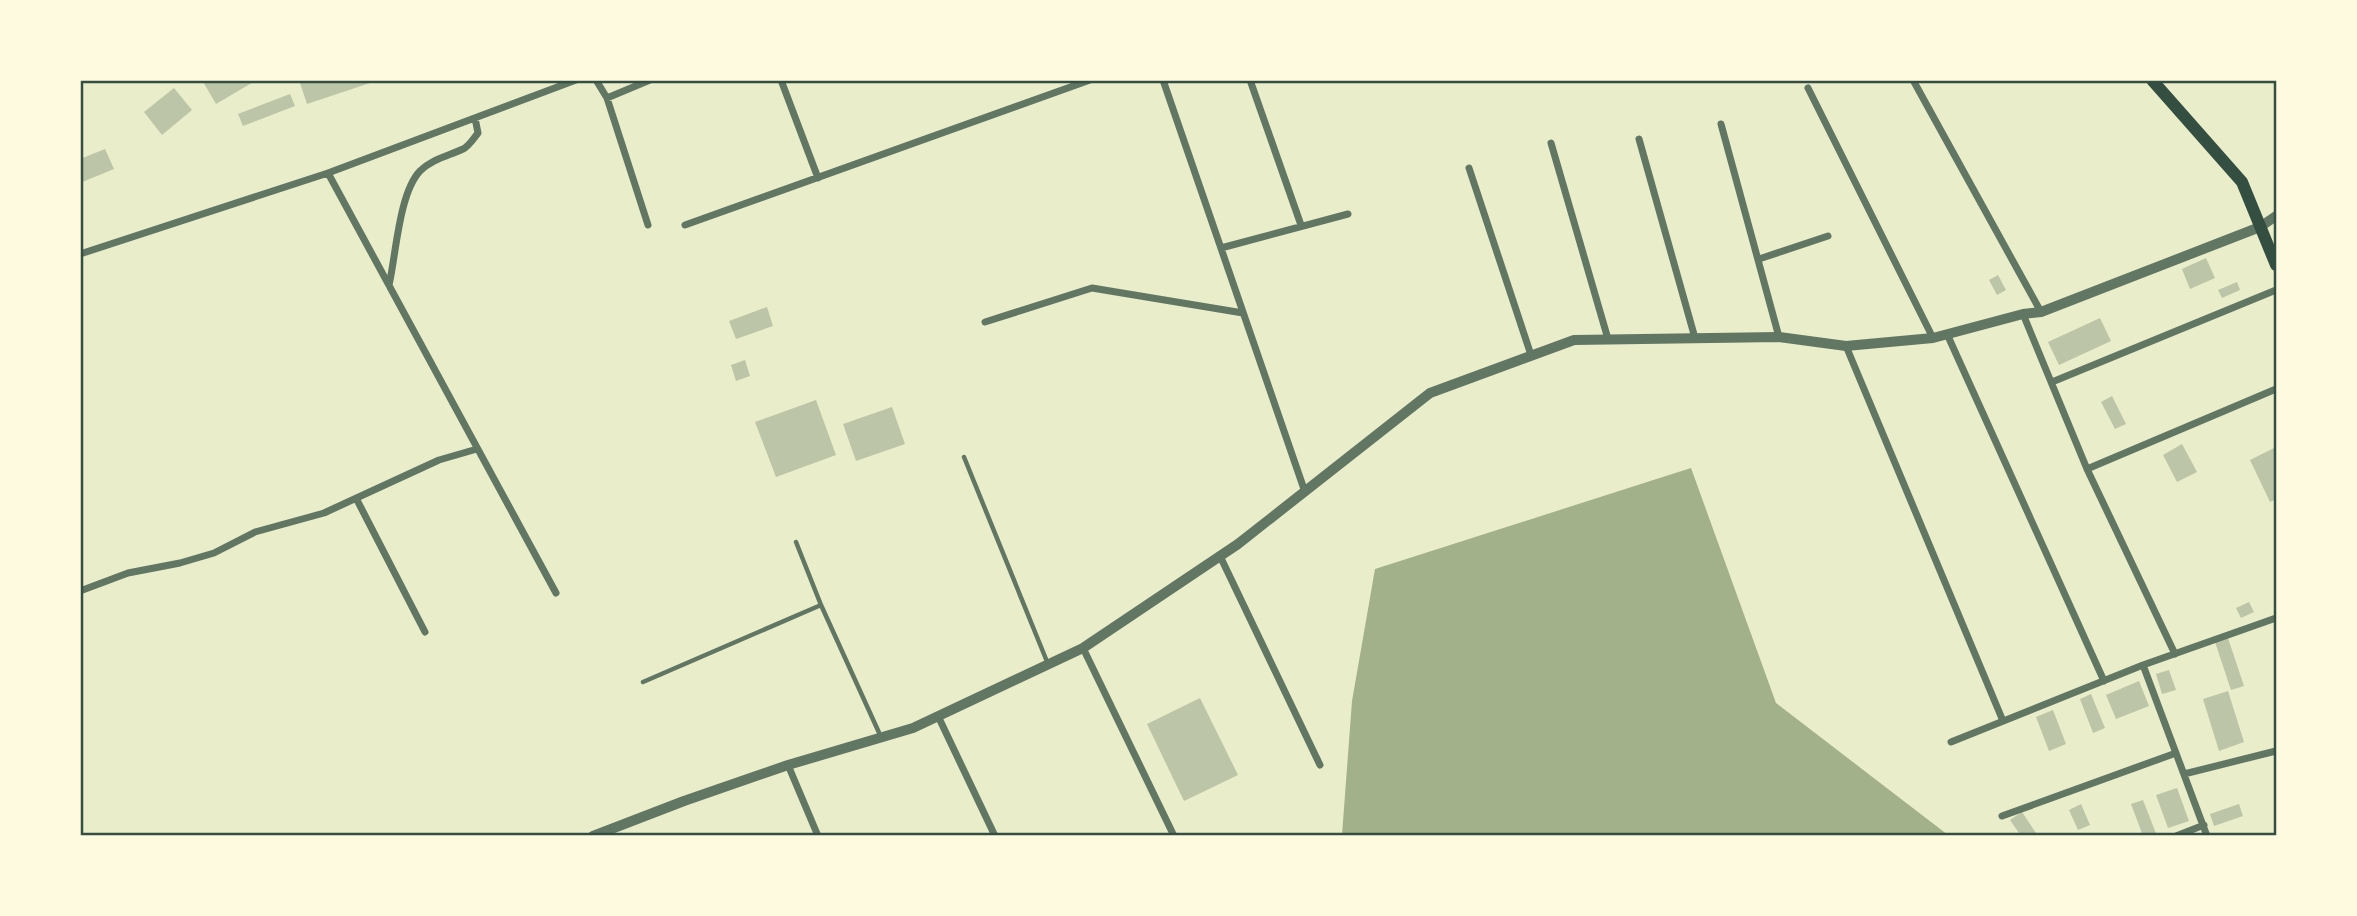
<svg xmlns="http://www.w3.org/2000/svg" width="2357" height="916" font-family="Montserrat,sans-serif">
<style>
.water{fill:#a3b18a}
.building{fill:#bcc5a7}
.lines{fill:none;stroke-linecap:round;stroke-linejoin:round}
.service{stroke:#617663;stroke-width:4.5}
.minor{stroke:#617663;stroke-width:7}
.tertiary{stroke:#617663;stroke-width:10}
.secondary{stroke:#344e41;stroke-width:12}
.neatline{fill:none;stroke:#344e41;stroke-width:2.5}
</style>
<rect width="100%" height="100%" fill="#e9edc9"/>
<path class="water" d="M 1691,468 L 1776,703 L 1948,835 L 1342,835 L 1352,701 L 1375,569 Z"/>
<path class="building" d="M 202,80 L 257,80 L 216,104 Z
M 299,80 L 376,80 L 376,81 L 307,104 Z
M 174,88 L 192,110 L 162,135 L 144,112 Z
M 290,94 L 295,106 L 243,126 L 238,114 Z
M 105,149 L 114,169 L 80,183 L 80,159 Z
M 2206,258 L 2215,278 L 2190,289 L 2182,269 Z
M 1998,275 L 2006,290 L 1997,295 L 1989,280 Z
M 2237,282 L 2240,290 L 2222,298 L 2218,290 Z
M 767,307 L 773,326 L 736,339 L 729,321 Z
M 2100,318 L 2111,341 L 2059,365 L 2048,342 Z
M 745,360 L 750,376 L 736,381 L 731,365 Z
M 2112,396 L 2126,424 L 2115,429 L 2101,402 Z
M 816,400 L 836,455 L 776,477 L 755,422 Z
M 892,407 L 905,444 L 856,461 L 843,424 Z
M 2182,444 L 2197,472 L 2177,482 L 2163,455 Z
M 2276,447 L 2276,499 L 2270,502 L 2250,460 Z
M 2249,602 L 2254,612 L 2241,618 L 2236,608 Z
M 2228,638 L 2244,686 L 2231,690 L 2215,642 Z
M 2169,670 L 2176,690 L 2162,694 L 2156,674 Z
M 2139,681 L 2149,706 L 2116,719 L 2106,695 Z
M 2228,691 L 2244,742 L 2219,751 L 2203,699 Z
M 2091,694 L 2105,728 L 2093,733 L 2080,699 Z
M 1200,698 L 1238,775 L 1184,801 L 1147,724 Z
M 2053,710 L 2066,744 L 2049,751 L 2036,717 Z
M 2177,788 L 2189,821 L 2168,828 L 2156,795 Z
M 2143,800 L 2157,836 L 2143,836 L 2131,804 Z
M 2081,804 L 2090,825 L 2078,830 L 2069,810 Z
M 2239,804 L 2243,816 L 2214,826 L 2210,814 Z
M 2022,812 L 2038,836 L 2021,836 L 2010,820 Z"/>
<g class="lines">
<path class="service" d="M 964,457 L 1048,664
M 821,605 L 881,737
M 643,682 L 821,605 L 796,542"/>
<path class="minor" d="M 596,80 L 607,98 L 648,225
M 781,80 L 818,178
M 1163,80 L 1305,492
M 1250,80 L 1301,225
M 1913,80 L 2041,312
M 1808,88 L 1933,338
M 607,98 L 650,80
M 1721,124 L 1779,337
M 1639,139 L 1695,338
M 1551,143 L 1608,339
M 1469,168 L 1531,355
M 685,225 L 1090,80
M 1221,248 L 1348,214
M 80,254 L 328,173
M 1759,259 L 1828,236
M 389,285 C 396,255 399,193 420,171 C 432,159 448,156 463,149 C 469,146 473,139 478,133 L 475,118
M 2023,314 L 2087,469
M 985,322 L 1092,288 L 1243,313
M 1947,334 L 2104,681
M 1846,346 L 2003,721
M 2052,382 L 2276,290
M 356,498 L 425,632
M 1220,556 L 1320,765
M 80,591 L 128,573 L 180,563 L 214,553 L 255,532 L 324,513 L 439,460 L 477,449
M 556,593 L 328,173 L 576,80
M 1083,648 L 1174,836
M 2175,654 L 2087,469 L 2276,389
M 2143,665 L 2207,836
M 938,716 L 995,836
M 1951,742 L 2143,665 L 2276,618
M 788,765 L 818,836
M 2184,774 L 2276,751
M 2002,816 L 2176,753
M 2176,836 L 2204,825"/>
<path class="tertiary" d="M 593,836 L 684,801 L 788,765 L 913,728 L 1083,648 L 1238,544 L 1430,393 L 1574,340 L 1779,337 L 1846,346 L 1933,338 L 2023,314 L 2041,312 L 2260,227 L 2276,216"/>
<path class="secondary" d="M 2152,80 L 2242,182 L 2276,265"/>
</g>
<rect width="2357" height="916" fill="none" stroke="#fefae0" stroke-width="164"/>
<rect x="82" y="82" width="2193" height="752" class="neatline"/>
</svg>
